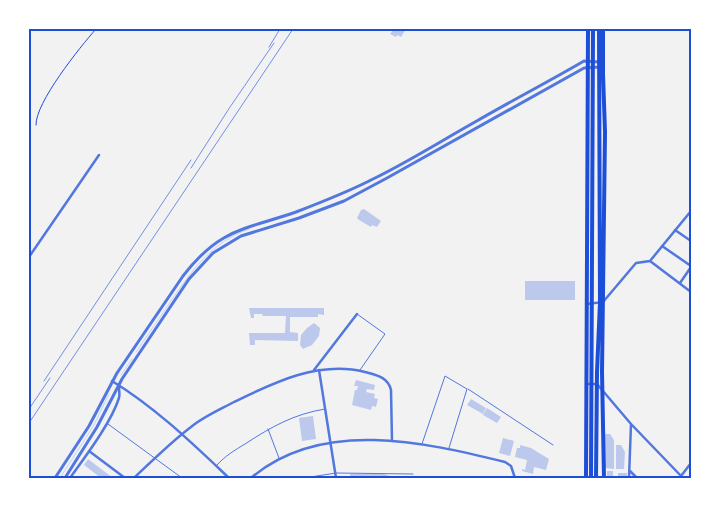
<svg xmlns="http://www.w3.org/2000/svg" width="720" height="507" font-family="Quicksand,sans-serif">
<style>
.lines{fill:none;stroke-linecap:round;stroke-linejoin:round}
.stream{stroke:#bfd3fe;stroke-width:1}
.building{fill:#bdc9ec}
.path{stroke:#1d4ed8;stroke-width:1}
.service{stroke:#5277de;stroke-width:1}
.minor{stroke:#5277de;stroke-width:2.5}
.tertiary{stroke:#5277de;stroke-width:3}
.primary{stroke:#1d4ed8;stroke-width:4}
.rail{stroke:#7290e2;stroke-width:1}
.neatline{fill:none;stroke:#1d4ed8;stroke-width:2}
</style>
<rect width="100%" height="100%" fill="#f2f2f2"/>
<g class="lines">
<path class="stream" d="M 136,352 C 148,335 159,318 171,301 C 192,270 212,242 249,229
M 121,375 L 132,359
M 60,478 L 94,425 L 109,394"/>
</g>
<path class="building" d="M 394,29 L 406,29 L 401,37 L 397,35 L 396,37 L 390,34 Z
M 364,209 L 381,221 L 377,227 L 372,225 L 371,227 L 359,220 L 357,218 L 361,210 Z
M 525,281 L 575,281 L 575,300 L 525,300 Z
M 249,308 L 324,308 L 324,315 L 318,314 L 318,317 L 290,317 L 290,332 L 298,333 L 298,341 L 255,340 L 255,345 L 250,345 L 249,333 L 285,333 L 286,316 L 263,316 L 262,314 L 254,314 L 254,318 L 251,318 Z
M 314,323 L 320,328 L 319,336 L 312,345 L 303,349 L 300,345 L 301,335 L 307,328 Z
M 356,380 L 375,385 L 374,390 L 367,389 L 366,392 L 375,394 L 374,398 L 378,399 L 376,407 L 372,406 L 371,410 L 352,405 L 355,390 L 357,390 L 358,386 L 354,386 Z
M 471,399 L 486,408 L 483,414 L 467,405 Z
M 487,408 L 501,417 L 497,423 L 483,415 Z
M 313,416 L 316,439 L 302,441 L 299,418 Z
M 604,434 L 610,434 L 614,440 L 614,469 L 605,468 Z
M 503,438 L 514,441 L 510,456 L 499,453 Z
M 520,445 L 531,448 L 549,459 L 546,470 L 534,467 L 533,474 L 522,471 L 522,469 L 525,470 L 527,460 L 515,457 L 517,448 L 520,448 Z
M 616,445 L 621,445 L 625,452 L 624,469 L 616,469 Z
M 88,459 L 113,478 L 101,478 L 84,465 Z
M 607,471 L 613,471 L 613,478 L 607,478 Z
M 618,473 L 627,473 L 627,478 L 618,478 Z
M 350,474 L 384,474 L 390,476 L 390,478 L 350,478 Z"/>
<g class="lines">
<path class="path" d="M 36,125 C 35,103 80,47 96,29"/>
<path class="service" d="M 357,314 L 385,334 L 360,370
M 468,389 L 553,445
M 108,424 L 182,478
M 268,429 L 279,458
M 422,444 L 445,376 L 467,389 L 449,448
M 217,465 C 225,456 235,450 245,444 C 271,427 294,414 325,409
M 304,478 L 336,473 L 413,474"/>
<path class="minor" d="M 675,230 L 691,241
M 662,246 L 691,266
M 29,257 L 99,155
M 650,261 L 691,292
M 680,283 L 691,267
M 587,304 L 603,302 L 636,263 L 650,261 L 691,211
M 314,370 L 357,314
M 319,370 L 336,478
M 112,381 C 156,408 192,443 229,478
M 586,384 L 597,384 L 631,424 L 683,478
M 89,451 L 125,478
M 630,471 L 637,478
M 681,476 L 691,463
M 70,478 C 85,457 111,423 119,398 C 120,394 119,391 119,387
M 134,478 C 152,461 171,442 191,427 C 203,417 219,410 234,402 C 273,383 319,360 365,372 C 376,375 388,377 391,390 L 392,441
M 251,478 C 321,418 424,442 505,462 L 511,466 L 515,478
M 629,478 L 631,424"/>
<path class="tertiary" d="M 55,478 L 89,426 L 117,373 L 183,276 C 220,228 244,230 296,212 C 322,202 348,192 373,179 C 408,162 441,141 475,122 C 511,101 548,82 584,61 L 599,62
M 65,478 L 97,427 L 122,379 L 189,279 L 213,253 L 241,236 L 299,218 L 344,201 L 387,178 L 584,68 L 600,67"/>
<path class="primary" d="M 603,29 L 603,74 L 605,132 L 602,372 L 604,478
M 586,478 L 588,29
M 591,478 L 593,29
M 596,478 L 597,372 L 600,302 L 599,29"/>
<path class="rail" d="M 269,47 L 280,29
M 191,168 L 230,107 L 274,43
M 44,381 L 191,160
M 29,409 L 50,378
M 29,423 L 293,29"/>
</g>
<rect width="720" height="507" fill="none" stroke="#ffffff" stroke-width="60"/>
<rect x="30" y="30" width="660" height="447" class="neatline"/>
</svg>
